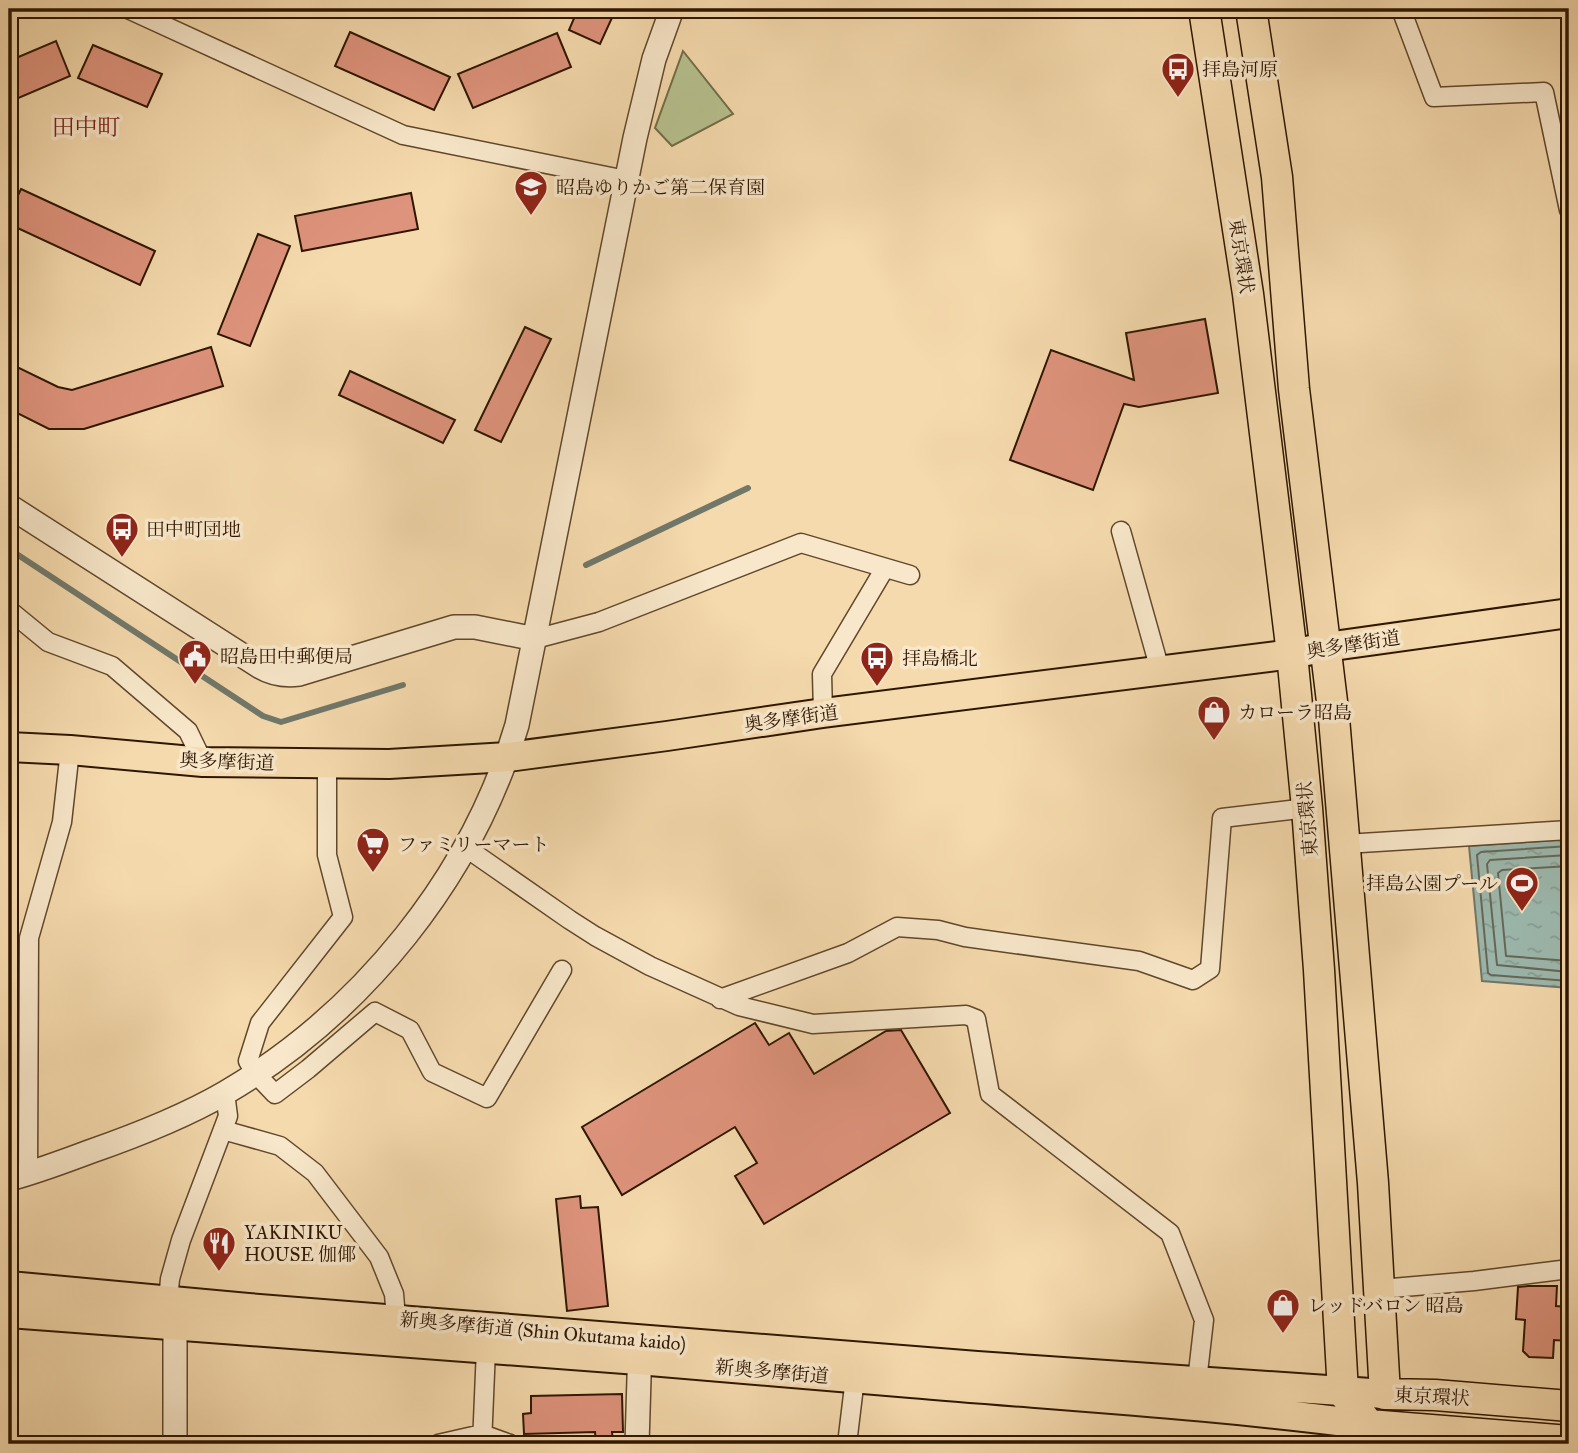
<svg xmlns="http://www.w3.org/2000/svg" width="1578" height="1453" font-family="'IM FELL Great Primer','Noto Serif JP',serif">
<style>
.park{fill:#b6c18e;stroke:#726c47;stroke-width:2}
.water{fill:url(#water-ripples);stroke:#71786a;stroke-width:2}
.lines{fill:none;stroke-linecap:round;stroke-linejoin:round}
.shore{stroke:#666858;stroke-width:2}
.stream{stroke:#71786a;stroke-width:6}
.building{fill:#de937c;stroke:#2f1600;stroke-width:2}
.minor-casing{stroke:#60472b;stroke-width:21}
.tertiary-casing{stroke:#60472b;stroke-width:26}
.primary-casing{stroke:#2f1600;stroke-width:32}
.trunk-casing{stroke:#2f1600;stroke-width:33}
.minor{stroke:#f8e7ca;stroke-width:18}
.tertiary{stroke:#f8e7ca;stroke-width:23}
.primary{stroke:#f5daad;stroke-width:28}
.trunk{stroke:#f5daad;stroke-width:30}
.labels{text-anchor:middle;stroke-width:7;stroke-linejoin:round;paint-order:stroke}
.poi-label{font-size:19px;fill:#2f1600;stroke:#f8e7ca;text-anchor:start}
.street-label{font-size:19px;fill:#2f1600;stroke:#f8e7ca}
.quarter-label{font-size:23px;fill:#7a1f14;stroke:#f8e7ca}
</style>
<defs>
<pattern id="water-ripples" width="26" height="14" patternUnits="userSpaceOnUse" patternTransform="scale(1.75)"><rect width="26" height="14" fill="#9dbab0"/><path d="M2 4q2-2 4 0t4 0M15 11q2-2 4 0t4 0" fill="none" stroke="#889f96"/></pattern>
</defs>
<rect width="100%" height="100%" fill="#f5daad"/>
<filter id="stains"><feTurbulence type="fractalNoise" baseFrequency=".00286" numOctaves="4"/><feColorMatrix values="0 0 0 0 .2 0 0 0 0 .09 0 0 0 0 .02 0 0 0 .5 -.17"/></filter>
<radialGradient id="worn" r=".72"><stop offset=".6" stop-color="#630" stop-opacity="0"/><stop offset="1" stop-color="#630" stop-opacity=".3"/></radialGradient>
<path class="park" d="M 683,51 L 733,114 L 672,146 L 655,128 Z"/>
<path class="water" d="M 1569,839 L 1569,988 L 1482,981 L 1469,846 Z"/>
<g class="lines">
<path class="shore" d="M 1569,846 L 1481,852 L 1477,855 L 1488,973 L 1491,975 L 1569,981
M 1569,855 L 1490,860 L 1487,864 L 1497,965 L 1569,972
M 1569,866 L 1502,870 L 1498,873 L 1506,956 L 1569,961"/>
<path class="stream" d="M 9,549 L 263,716 L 281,722 L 403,685
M 586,565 L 748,488"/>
</g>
<path class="building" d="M 578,9 L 616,9 L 600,44 L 569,30 Z
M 350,32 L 450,77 L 434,110 L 335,66 Z
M 557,33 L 571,67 L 473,108 L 458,74 Z
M 56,41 L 70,76 L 9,102 L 9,61 Z
M 93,45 L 162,74 L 147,107 L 78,78 Z
M 21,189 L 155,251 L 140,285 L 9,224 L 9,214 Z
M 411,193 L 418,229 L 302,251 L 295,216 Z
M 258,234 L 290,246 L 250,346 L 218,334 Z
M 1205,319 L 1218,393 L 1139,407 L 1124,404 L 1093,490 L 1010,460 L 1051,350 L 1134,380 L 1126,333 Z
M 525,327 L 551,339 L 501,442 L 475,430 Z
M 211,347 L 223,386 L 84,429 L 49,429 L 9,409 L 9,363 L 58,387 L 72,390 Z
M 350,371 L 455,420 L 443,443 L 339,395 Z
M 755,1023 L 769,1045 L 789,1033 L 814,1074 L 886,1031 L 901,1030 L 950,1113 L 764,1224 L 735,1176 L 757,1163 L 735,1127 L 622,1195 L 582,1127 Z
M 580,1196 L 581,1208 L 598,1207 L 608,1306 L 567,1311 L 556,1199 Z
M 1528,1286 L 1557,1286 L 1556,1306 L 1569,1307 L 1569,1341 L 1554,1340 L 1553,1358 L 1529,1357 L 1523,1351 L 1525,1320 L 1516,1319 L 1518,1287 Z
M 622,1394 L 623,1432 L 612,1432 L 613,1443 L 596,1444 L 595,1432 L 524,1434 L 523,1414 L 531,1413 L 531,1396 Z"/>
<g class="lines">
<defs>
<path id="minor" d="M 128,9 L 403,135 L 626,180
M 1401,9 L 1434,97 L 1544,92 L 1569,210
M 1121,531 L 1160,670
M 9,610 L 48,642 L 112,666 L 188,731 L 203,762
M 535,639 L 599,622 L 801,543 L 910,575
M 823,713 L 822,674 L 885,568
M 327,763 L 327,855 L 343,917 L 260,1023 L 248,1061 L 255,1073 L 275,1094 L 308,1069 L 375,1012 L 410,1030 L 432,1072 L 487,1098 L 562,970
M 1345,844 L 1569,830
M 465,847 L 570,920 L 595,936 L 650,966 L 739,1006 L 813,1024 L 966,1015 L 976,1019 L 990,1094 L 1170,1233 L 1204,1320 L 1197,1381
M 720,999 L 848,953 L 897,927 L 938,930 L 965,937 L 1139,961 L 1193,980 L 1210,969 L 1222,818 L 1307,808
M 223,1130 L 280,1146 L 315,1173 L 379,1257 L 394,1294 L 396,1318
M 28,1174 L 29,938 L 62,822 L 70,750
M 1380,1289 L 1474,1281 L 1569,1269
M 168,1301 L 170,1279 L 181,1240 L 228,1116 L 225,1093
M 438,1444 L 482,1434 L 510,1444
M 482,1444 L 486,1349
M 847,1444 L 855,1378"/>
<path id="tertiary" d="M 9,506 L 259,666 C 272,674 284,676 299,674 L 454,627 L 475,627 L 535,639
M 9,1179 C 36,1172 62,1162 89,1152 C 135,1136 182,1118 225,1093 C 362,1013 472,877 517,725 L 635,138 L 654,59 L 672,9
M 171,1312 L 175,1327 L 175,1444
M 637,1444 L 640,1345"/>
<path id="primary" d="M 9,747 L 70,750 L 203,762 L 389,764 L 508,757 L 667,736 L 823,713 L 1292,654 L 1326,647 L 1569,613
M 9,1286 L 248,1308 L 977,1366 L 1385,1394
M 9,1313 C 218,1330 428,1343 638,1360 C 729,1367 820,1376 911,1383 C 1064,1396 1217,1405 1369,1425"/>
<path id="trunk" d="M 1204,9 L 1248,294 L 1292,654 L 1307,808 L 1319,970 L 1343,1392 L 1369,1425 L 1569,1441
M 1251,9 L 1277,177 L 1294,389 L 1334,718 L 1373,1183 L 1385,1394
M 1385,1394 L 1435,1395 L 1569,1406"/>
</defs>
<use href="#minor" class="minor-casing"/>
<use href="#tertiary" class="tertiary-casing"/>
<use href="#primary" class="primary-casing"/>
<use href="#trunk" class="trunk-casing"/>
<use href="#minor" class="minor"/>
<use href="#tertiary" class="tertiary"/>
<use href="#primary" class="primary"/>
<use href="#trunk" class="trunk"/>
</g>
<defs>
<symbol id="bus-pin" viewBox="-11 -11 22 30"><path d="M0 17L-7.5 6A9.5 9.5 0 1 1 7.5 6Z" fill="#8f2418" stroke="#f8e7ca"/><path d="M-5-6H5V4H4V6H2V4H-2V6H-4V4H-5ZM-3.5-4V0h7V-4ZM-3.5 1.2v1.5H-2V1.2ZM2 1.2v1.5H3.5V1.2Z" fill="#fff"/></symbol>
<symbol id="school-pin" viewBox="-11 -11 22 30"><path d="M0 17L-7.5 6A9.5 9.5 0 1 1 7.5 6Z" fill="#8f2418" stroke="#f8e7ca"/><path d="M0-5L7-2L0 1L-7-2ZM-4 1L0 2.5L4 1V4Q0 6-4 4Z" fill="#fff"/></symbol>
<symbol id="civic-pin" viewBox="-11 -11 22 30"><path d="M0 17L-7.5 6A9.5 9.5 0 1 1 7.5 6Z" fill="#8f2418" stroke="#f8e7ca"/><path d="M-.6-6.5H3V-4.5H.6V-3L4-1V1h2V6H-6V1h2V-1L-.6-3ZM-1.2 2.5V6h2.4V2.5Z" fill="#fff"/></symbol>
<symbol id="shop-pin" viewBox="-11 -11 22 30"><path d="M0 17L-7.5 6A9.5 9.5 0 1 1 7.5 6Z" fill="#8f2418" stroke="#f8e7ca"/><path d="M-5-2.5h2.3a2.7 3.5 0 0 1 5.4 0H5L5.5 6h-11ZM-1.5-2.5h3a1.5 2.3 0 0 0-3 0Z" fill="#fff"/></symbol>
<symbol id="supermarket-pin" viewBox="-11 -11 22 30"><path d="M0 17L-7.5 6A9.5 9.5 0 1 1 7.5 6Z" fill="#8f2418" stroke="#f8e7ca"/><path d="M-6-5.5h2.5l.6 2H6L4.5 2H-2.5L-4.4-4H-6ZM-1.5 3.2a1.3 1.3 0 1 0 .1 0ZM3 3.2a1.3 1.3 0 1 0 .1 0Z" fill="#fff"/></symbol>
<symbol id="stadium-pin" viewBox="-11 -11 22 30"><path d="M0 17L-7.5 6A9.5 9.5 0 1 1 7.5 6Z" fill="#8f2418" stroke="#f8e7ca"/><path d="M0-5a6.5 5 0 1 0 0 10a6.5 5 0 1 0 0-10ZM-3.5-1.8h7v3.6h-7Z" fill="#fff"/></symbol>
<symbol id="restaurant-pin" viewBox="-11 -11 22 30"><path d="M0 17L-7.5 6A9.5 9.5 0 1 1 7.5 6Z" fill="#8f2418" stroke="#f8e7ca"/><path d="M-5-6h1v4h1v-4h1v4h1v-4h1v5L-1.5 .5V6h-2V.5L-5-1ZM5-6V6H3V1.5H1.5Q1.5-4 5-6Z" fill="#fff"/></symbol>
</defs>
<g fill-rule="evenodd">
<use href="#bus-pin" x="1159" y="50" width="38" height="52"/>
<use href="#school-pin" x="512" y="168" width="38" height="52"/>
<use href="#bus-pin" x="103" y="510" width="38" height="52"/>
<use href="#civic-pin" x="176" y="637" width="38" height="52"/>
<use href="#bus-pin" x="858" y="639" width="38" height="52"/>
<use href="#shop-pin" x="1195" y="693" width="38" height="52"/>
<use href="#supermarket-pin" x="354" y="825" width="38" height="52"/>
<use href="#stadium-pin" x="1503" y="864" width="38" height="52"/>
<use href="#restaurant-pin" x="200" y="1224" width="38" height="52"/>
<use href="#shop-pin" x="1264" y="1286" width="38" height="52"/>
</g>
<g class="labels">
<g class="poi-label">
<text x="1202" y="76">拝島河原</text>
<text x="556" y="194">昭島ゆりかご第二保育園</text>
<text x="146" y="536">田中町団地</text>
<text x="220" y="663">昭島田中郵便局</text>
<text x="902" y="665">拝島橋北</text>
<text x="1238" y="719">カローラ昭島</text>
<text x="398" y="851">ファミリーマート</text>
<text x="1498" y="890" text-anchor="end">拝島公園プール</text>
<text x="244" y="1239">YAKINIKU<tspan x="244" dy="22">HOUSE 伽倻</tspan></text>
<text x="1308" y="1312">レッドバロン 昭島</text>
</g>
<g class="street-label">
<text transform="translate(1242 256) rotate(81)" y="7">東京環状</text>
<text transform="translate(1353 644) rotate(-9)" y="7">奥多摩街道</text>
<text transform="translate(791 718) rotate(-8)" y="7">奥多摩街道</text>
<text transform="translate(227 761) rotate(2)" y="7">奥多摩街道</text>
<text transform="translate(1307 819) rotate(-95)" y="7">東京環状</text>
<text transform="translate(543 1331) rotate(5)" y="7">新奥多摩街道 (Shin Okutama kaido)</text>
<text transform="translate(772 1371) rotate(5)" y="7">新奥多摩街道</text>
<text transform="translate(1432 1396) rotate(3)" y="7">東京環状</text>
</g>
<g class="quarter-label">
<text x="86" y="135">田中町</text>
</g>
</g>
<rect width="1578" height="1453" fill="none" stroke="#f5daad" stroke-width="35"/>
<rect x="10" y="10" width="1557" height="1432" fill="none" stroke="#2f1600" stroke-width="3.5"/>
<rect x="18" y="18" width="1543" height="1418" fill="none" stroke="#2f1600" stroke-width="2"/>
<rect width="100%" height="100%" filter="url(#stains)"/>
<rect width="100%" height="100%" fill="url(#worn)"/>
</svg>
